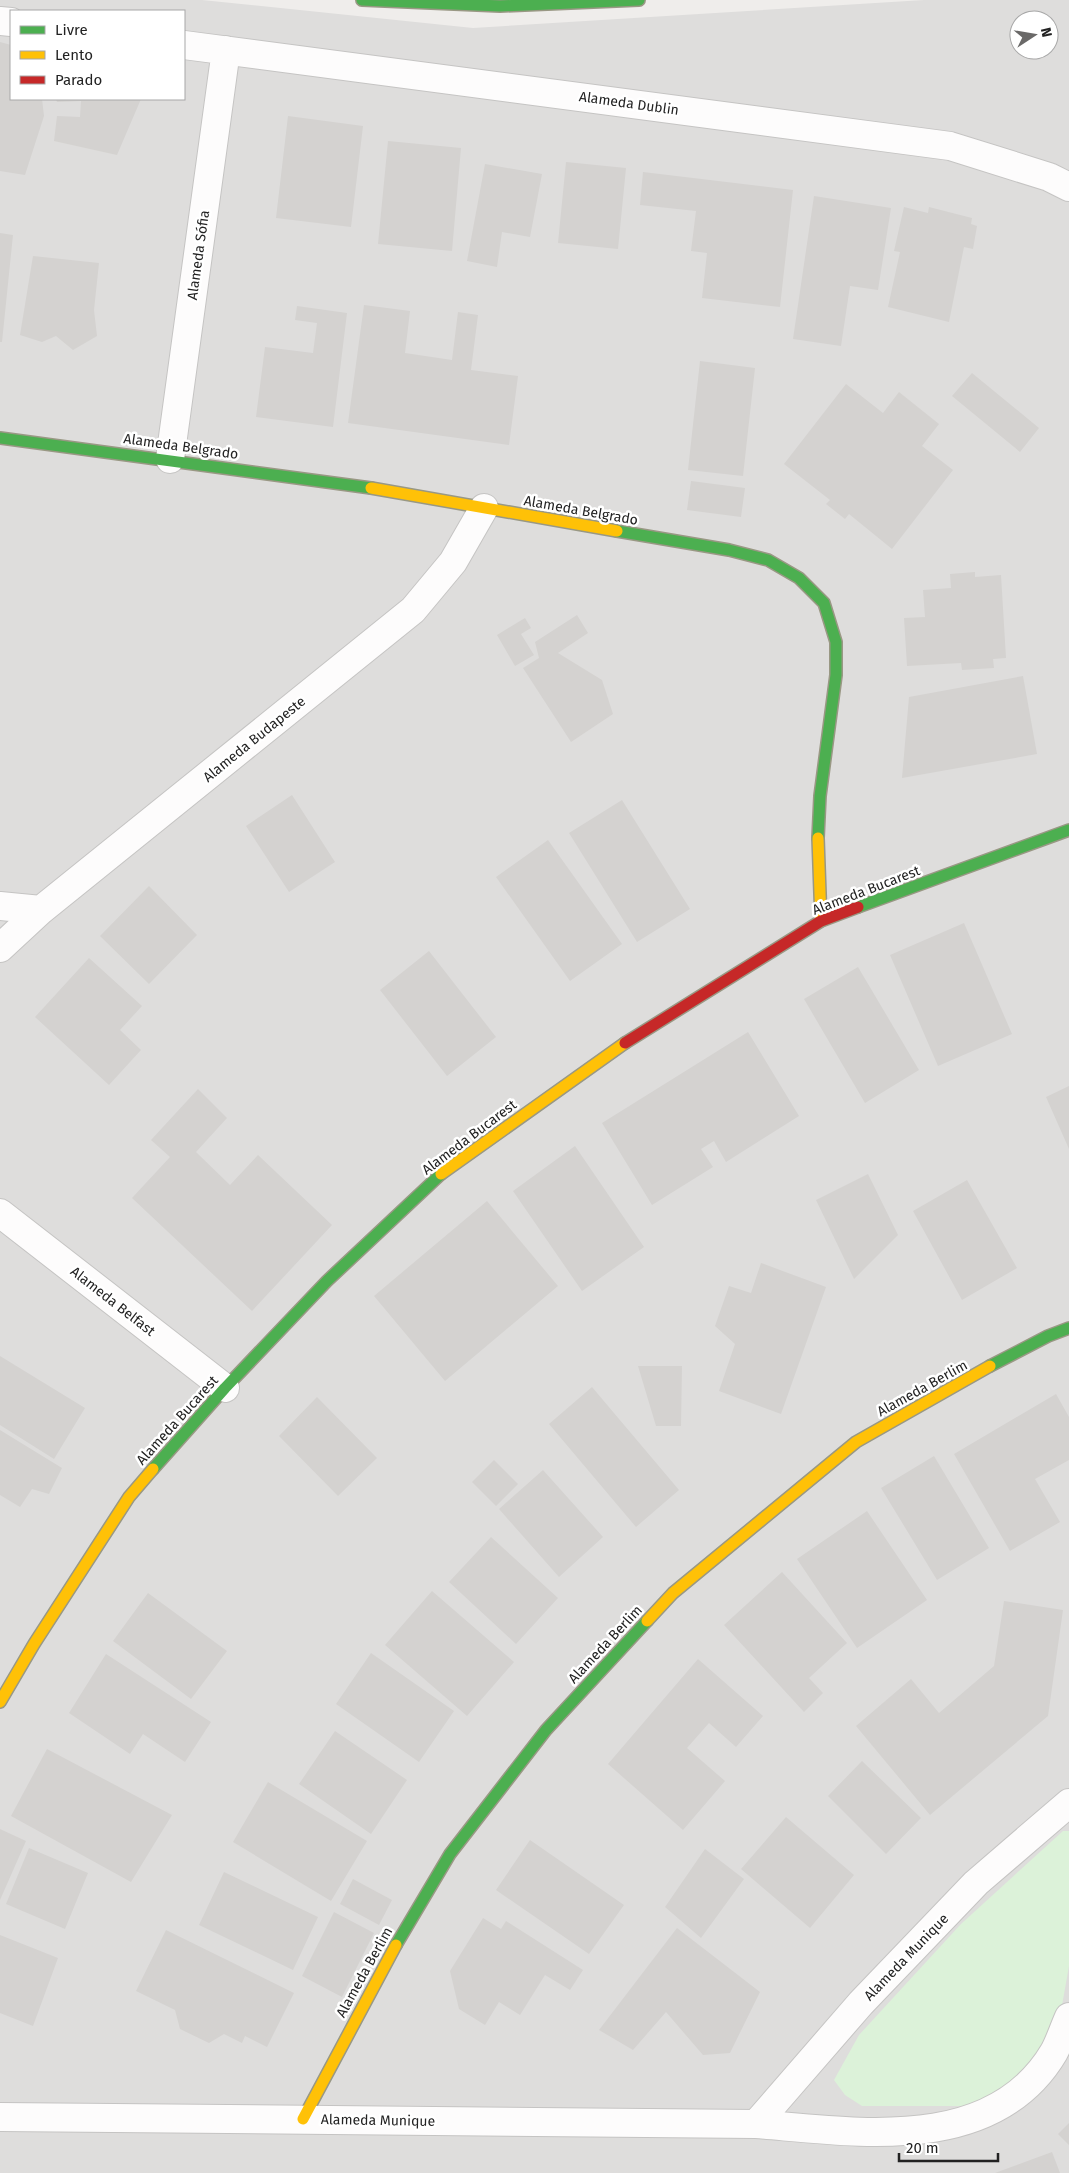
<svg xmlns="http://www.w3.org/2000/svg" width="1069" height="2173" font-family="'Fira Sans',sans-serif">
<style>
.residential{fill:#dedddc;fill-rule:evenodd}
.park{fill:#dcf2d9}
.building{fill:#d4d2d0}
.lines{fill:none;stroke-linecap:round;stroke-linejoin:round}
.street-casing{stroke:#c5c4c3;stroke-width:30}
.fast-casing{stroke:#999884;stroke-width:14}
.slow-casing{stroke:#999884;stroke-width:14}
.jam-casing{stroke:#999884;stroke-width:14}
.street{stroke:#fdfcfc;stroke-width:28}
.fast{stroke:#4caf50;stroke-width:11}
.slow{stroke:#ffc107;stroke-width:11}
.jam{stroke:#c62828;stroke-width:11}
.labels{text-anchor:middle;stroke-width:5;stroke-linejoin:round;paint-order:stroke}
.street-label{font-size:14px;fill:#222;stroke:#fff}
</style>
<rect width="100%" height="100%" fill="#efedeb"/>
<path class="residential" d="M 0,0 L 202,0 L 473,28 L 924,0 L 1069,0 L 1069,2173 L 0,2173 ZM 11,11 L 184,11 L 184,99 L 11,99 ZM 1019,20 L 1049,20 L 1049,50 L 1019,50 Z"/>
<path class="park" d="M 1063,1831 L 1069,1831 L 1069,1966 L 1061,2011 L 1047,2042 L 1027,2067 L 1003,2091 L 975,2106 L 862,2106 L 845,2095 L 834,2080 L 859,2035 L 961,1924 Z"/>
<path class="building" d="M 0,42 L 11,45 L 11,99 L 42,99 L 44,116 L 25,175 L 0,171 Z
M 56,99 L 141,99 L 117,155 L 54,141 L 57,116 L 80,117 L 81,101 L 57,102 Z
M 288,116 L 363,126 L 351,227 L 276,218 Z
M 388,141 L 461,148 L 452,251 L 378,244 Z
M 566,162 L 626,168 L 618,249 L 558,243 Z
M 485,164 L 542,174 L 530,237 L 502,232 L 497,267 L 467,261 Z
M 643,172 L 793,190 L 780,307 L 702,298 L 707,253 L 691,251 L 696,211 L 640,205 Z
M 814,196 L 891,208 L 878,290 L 850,286 L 841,346 L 793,339 Z
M 904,207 L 928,213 L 929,207 L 972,218 L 971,224 L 977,226 L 973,249 L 964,247 L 949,322 L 888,307 L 900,252 L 894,251 Z
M 0,233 L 13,235 L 2,342 L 0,342 Z
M 33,256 L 99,263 L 94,310 L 97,336 L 73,350 L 56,336 L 42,342 L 20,335 Z
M 364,305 L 410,311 L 405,353 L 452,360 L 458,312 L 478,315 L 471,370 L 518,376 L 509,445 L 348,423 Z
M 297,306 L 347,313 L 333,427 L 256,417 L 265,347 L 313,353 L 317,323 L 295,320 Z
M 700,361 L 755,368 L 743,476 L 688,470 Z
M 972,373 L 1039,428 L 1020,452 L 952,396 Z
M 846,384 L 883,413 L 899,392 L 939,424 L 922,446 L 953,470 L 892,549 L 849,514 L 845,519 L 826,504 L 830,500 L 784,464 Z
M 691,481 L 745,488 L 741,517 L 687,510 Z
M 975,572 L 975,577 L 1001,575 L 1006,658 L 993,659 L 994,668 L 962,670 L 961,663 L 907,666 L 904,618 L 925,617 L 923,590 L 951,588 L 950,574 Z
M 577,615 L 588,633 L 558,653 L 602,680 L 613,714 L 571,742 L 523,668 L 539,658 L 535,642 Z
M 525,618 L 531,628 L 521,634 L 534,655 L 515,666 L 497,635 Z
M 1023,676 L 1037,754 L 902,778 L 909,697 Z
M 292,795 L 335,862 L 289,892 L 246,826 Z
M 622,800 L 690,909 L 637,942 L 569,833 Z
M 548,840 L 622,944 L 570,981 L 496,877 Z
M 149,886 L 197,935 L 149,984 L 100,936 Z
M 964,923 L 1012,1034 L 938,1066 L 890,955 Z
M 429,951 L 496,1037 L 447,1076 L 380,990 Z
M 89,958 L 142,1006 L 120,1030 L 141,1050 L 109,1085 L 35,1017 Z
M 858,967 L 919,1070 L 865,1103 L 804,999 Z
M 748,1032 L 799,1116 L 726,1162 L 714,1141 L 701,1149 L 713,1167 L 652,1205 L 602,1123 Z
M 1069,1086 L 1069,1149 L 1046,1097 Z
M 198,1089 L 227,1118 L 196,1152 L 230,1185 L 258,1155 L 332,1225 L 252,1311 L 132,1198 L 170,1157 L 151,1140 Z
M 575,1146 L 644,1247 L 582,1291 L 513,1191 Z
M 868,1174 L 898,1235 L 854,1279 L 816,1200 Z
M 967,1180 L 1017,1268 L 962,1300 L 913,1211 Z
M 487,1201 L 558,1286 L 445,1381 L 374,1296 Z
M 761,1263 L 826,1287 L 781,1414 L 719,1391 L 735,1344 L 715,1326 L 729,1286 L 751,1293 Z
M 0,1356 L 85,1408 L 54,1459 L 0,1425 Z
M 638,1366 L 682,1366 L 681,1426 L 656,1426 Z
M 592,1387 L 679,1490 L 636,1527 L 549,1424 Z
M 1056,1394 L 1069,1417 L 1069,1460 L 1035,1479 L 1060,1522 L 1010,1551 L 954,1454 Z
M 317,1397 L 377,1458 L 338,1496 L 279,1436 Z
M 0,1430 L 62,1468 L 49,1494 L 32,1489 L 20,1507 L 0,1495 Z
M 934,1456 L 989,1548 L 937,1580 L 881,1488 Z
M 494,1460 L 518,1484 L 496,1506 L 472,1482 Z
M 543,1470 L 603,1537 L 559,1577 L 499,1509 Z
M 867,1511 L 927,1600 L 857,1648 L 797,1559 Z
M 491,1537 L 558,1598 L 516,1644 L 449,1582 Z
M 782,1572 L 847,1643 L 809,1678 L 823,1693 L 804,1712 L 724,1625 Z
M 432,1591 L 514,1662 L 467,1716 L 385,1645 Z
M 148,1593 L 227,1651 L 191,1699 L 113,1641 Z
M 1004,1601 L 1063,1610 L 1048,1716 L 930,1815 L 856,1726 L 911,1679 L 939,1713 L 994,1666 Z
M 371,1653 L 454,1711 L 419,1762 L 336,1704 Z
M 106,1654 L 211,1722 L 185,1762 L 143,1734 L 130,1754 L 69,1713 Z
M 698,1659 L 763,1716 L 736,1747 L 709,1723 L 687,1748 L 725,1781 L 683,1830 L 608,1764 Z
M 335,1731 L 407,1780 L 371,1834 L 299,1784 Z
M 47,1749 L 172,1815 L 131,1882 L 11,1816 Z
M 862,1761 L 921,1818 L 886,1854 L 828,1796 Z
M 268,1782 L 367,1841 L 331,1901 L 233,1842 Z
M 786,1817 L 854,1875 L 810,1928 L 741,1869 Z
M 0,1829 L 26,1841 L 0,1900 Z
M 530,1840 L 624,1905 L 589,1954 L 496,1890 Z
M 29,1848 L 88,1873 L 65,1929 L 6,1904 Z
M 705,1849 L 744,1879 L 701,1938 L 665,1907 Z
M 224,1872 L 318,1917 L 293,1970 L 199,1925 Z
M 353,1879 L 392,1900 L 379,1925 L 340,1904 Z
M 334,1912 L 374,1933 L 342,1997 L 302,1976 Z
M 483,1918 L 501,1929 L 506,1921 L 583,1970 L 570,1990 L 545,1975 L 520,2015 L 499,2002 L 485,2025 L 459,2009 L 450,1971 Z
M 677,1928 L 760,1992 L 730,2053 L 703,2055 L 666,2012 L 633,2050 L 599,2030 Z
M 166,1930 L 294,1993 L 267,2047 L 245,2036 L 242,2043 L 224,2034 L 209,2043 L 180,2029 L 175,2010 L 136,1991 Z
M 0,1935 L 58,1958 L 33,2026 L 0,2013 Z
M 1069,2123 L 1069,2145 L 1058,2134 Z
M 1052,2152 L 1060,2173 L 995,2173 Z"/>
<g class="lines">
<defs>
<path id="street" d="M 0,21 L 11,22
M 184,45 L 950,146 L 1049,177 L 1069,187
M 170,459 L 226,50
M 0,906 L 41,910
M 0,948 L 41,910 L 413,610 L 453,562 L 484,508
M 0,1213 L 225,1388
M 0,2117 L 756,2124 C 857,2132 993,2155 1054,2052 C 1060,2041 1064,2028 1069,2017
M 756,2124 L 861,2003 L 976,1883 L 1069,1803"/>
<path id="fast" d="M 362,0 L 500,6 L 639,0
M 0,438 L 371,488
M 617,531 L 729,550 L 768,560 L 799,578 L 824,603 L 836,642 L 836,675 L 820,796 L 818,838
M 858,907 L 1069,830
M 990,1366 L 1048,1336 L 1069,1328
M 153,1469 L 225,1388 L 327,1281 L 441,1174
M 396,1945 L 450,1854 L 546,1730 L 647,1621"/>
<path id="slow" d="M 371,488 L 617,531
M 818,838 L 821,921
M 441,1174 L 625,1043
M 647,1621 L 673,1593 L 856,1442 L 990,1366
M 0,1702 L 34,1644 L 129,1497 L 153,1469
M 303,2119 L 396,1945"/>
<path id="jam" d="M 625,1043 L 821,921 L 858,907"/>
</defs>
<use href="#street" class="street-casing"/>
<use href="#fast" class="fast-casing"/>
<use href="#slow" class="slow-casing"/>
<use href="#jam" class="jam-casing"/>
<use href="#street" class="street"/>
<use href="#fast" class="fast"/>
<use href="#slow" class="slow"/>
<use href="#jam" class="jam"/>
</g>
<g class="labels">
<g class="street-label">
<text transform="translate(629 103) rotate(8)" y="5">Alameda Dublin</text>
<text transform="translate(198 255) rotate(-82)" y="5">Alameda Sófia</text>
<text transform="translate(181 446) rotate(8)" y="5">Alameda Belgrado</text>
<text transform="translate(581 510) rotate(10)" y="5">Alameda Belgrado</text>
<text transform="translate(254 739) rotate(-39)" y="5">Alameda Budapeste</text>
<text transform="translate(866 890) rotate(-21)" y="5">Alameda Bucarest</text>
<text transform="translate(469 1137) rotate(-37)" y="5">Alameda Bucarest</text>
<text transform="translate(113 1301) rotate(38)" y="5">Alameda Belfast</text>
<text transform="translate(922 1388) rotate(-29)" y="5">Alameda Berlim</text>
<text transform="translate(177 1420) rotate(-48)" y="5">Alameda Bucarest</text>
<text transform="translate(605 1644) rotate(-47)" y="5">Alameda Berlim</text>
<text transform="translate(906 1957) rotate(-46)" y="5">Alameda Munique</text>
<text transform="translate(364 1972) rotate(-61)" y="5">Alameda Berlim</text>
<text transform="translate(378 2120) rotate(1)" y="5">Alameda Munique</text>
</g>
</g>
<rect x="10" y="10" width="175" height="90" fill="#ffffff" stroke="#a7a7a7"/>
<rect x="20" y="26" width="25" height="8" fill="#4caf50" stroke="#a7a7a7"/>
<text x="55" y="35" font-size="15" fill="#222222">Livre</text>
<rect x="20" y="51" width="25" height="8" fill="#ffc107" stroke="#a7a7a7"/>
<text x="55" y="60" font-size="15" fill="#222222">Lento</text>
<rect x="20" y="76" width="25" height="8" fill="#c62828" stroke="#a7a7a7"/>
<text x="55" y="85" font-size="15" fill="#222222">Parado</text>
<g transform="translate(1034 35) rotate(78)"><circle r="24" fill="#ffffff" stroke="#a7a7a7"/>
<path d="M0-4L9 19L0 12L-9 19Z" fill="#6a6968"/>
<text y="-8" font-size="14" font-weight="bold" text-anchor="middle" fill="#222222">N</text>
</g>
<path d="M899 2153v8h99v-8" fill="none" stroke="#222222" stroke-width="2.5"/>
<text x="906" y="2153" font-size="15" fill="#222222" stroke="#ffffff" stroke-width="4" paint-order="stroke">20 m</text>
</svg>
